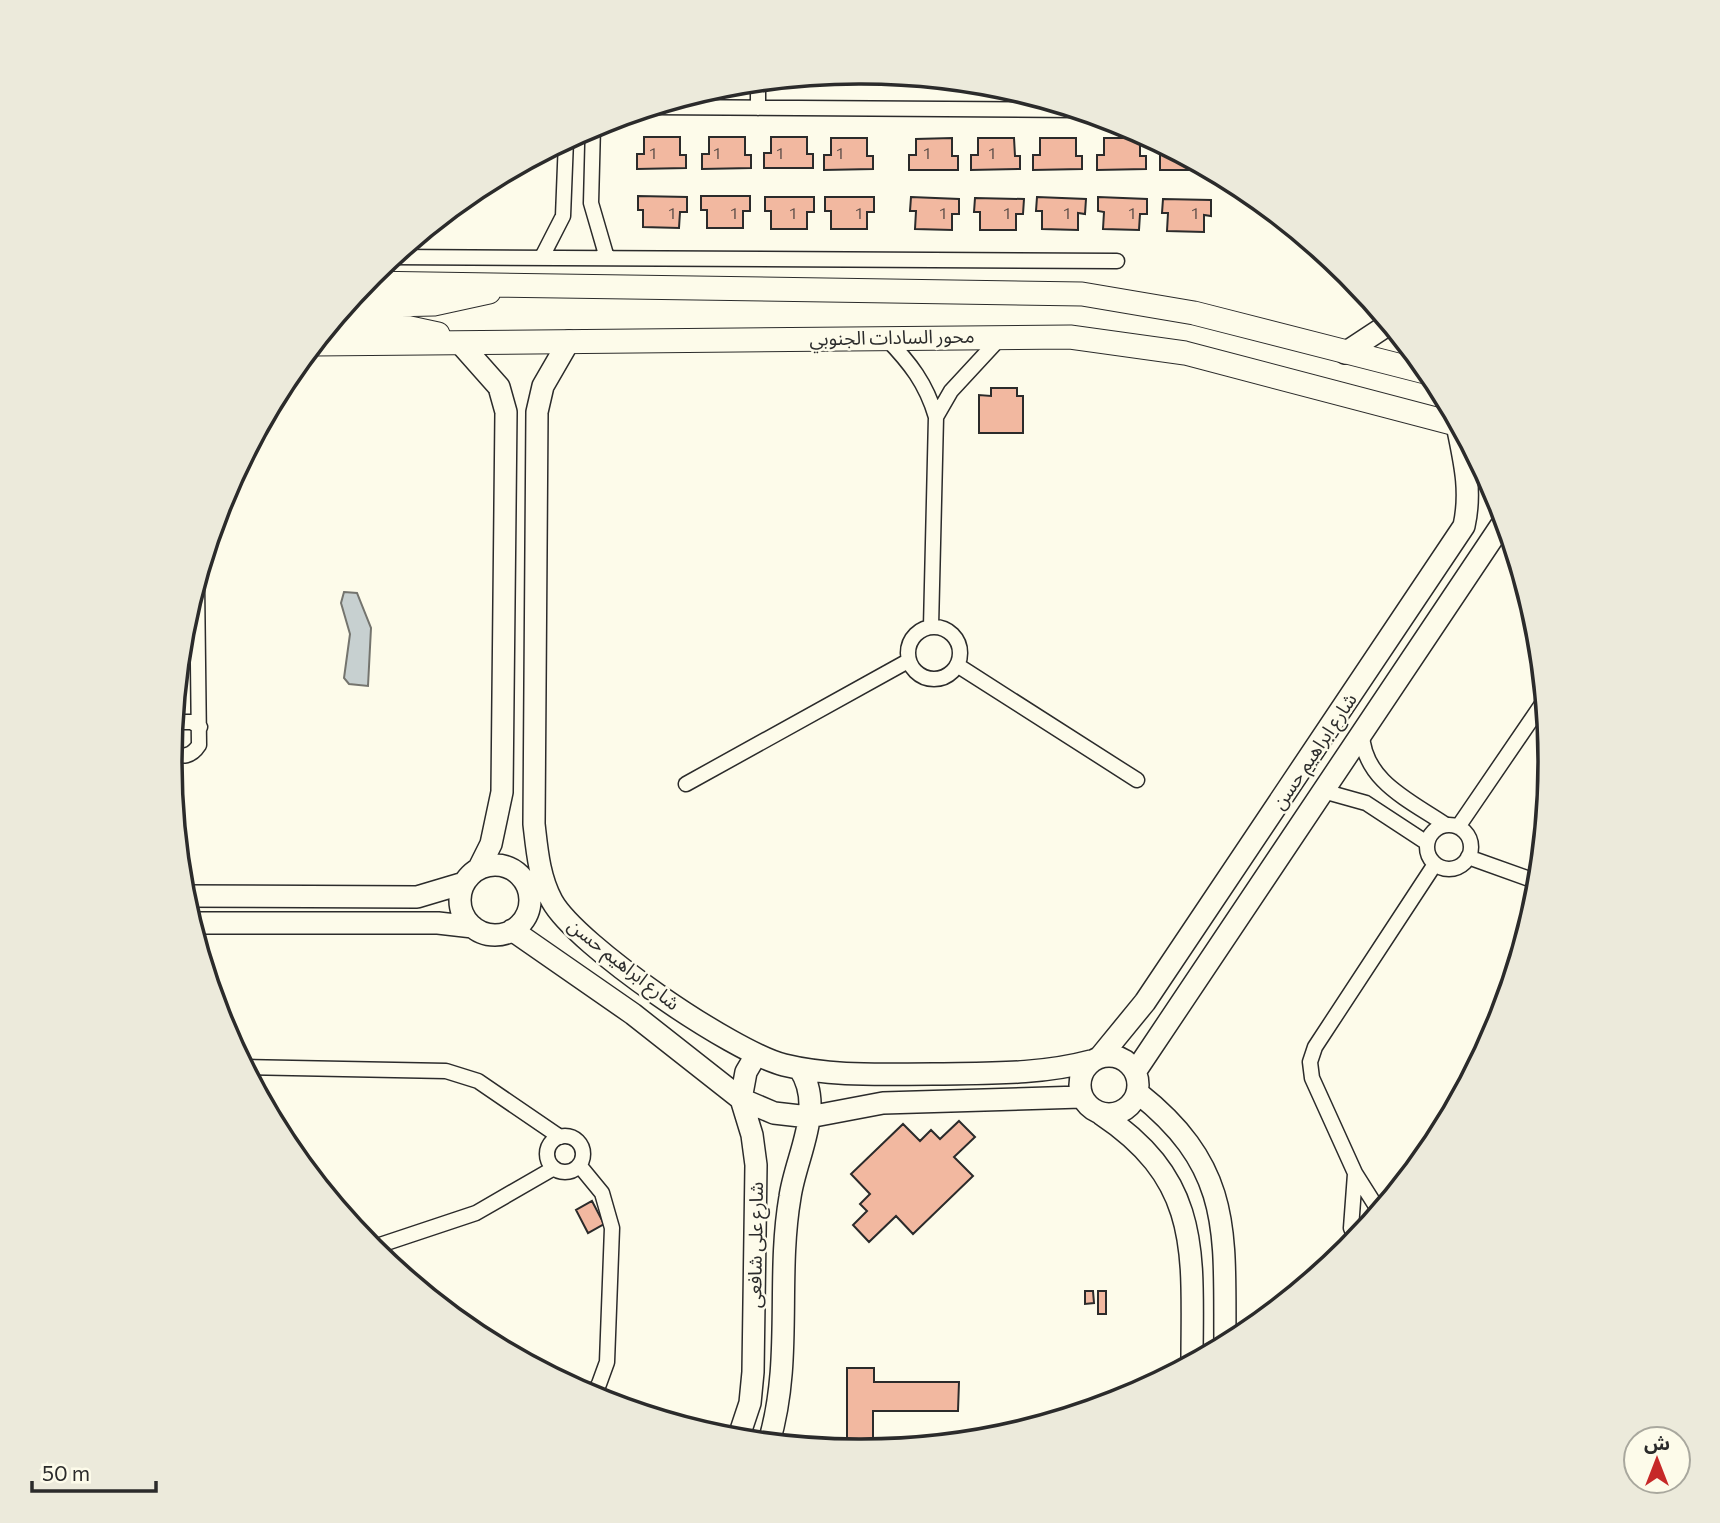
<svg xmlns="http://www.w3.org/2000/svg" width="1720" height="1523" font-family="Commissioner,'Noto Sans Arabic',sans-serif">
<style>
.water{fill:#c7d0d0;stroke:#74746e;stroke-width:2}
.building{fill:#f2b8a0;stroke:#2b2b2b;stroke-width:2}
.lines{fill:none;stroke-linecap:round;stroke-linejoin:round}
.street-casing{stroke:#2b2b2b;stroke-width:17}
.secondary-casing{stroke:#2b2b2b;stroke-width:24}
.primary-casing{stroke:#2b2b2b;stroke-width:25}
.street{stroke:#fdfbea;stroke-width:14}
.secondary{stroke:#fdfbea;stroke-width:21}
.primary{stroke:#fdfbea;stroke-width:23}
.labels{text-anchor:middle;stroke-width:5;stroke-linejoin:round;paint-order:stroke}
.number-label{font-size:16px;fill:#5d4e48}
.street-label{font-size:19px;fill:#2b2b2b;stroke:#fdfbea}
.rim{fill:none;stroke:#2b2b2b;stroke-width:3.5}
</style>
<rect width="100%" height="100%" fill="#fdfbea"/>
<path class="water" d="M 344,592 L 357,593 L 371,628 L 368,686 L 349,684 L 344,678 L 350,634 L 341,603 Z"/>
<path class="building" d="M 644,137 L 680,137 L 680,155 L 686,155 L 686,168 L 637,169 L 637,154 L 644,154 Z
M 709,137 L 745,137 L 745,155 L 751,155 L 751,168 L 702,169 L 702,154 L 709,154 Z
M 771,137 L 807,137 L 807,154 L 813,154 L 813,168 L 764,168 L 764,153 L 771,153 Z
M 831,138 L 867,138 L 867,156 L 873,156 L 873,169 L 824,170 L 824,155 L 831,155 Z
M 952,138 L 952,156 L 958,156 L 958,170 L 909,170 L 909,155 L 916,155 L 916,139 Z
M 978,138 L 1014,138 L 1015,156 L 1020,156 L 1020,169 L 971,170 L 971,155 L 978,155 Z
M 1040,138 L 1076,138 L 1076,156 L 1082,156 L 1082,169 L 1033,170 L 1033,155 L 1040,155 Z
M 1104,138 L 1140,138 L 1140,156 L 1146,156 L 1146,169 L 1097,170 L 1097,155 L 1104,155 Z
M 1167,147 L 1209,170 L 1160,170 L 1160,155 L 1167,155 Z
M 638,196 L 687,197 L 687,212 L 680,212 L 679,228 L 643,227 L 643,210 L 638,210 Z
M 701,196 L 750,196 L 750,211 L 743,211 L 743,228 L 707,228 L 707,210 L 701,210 Z
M 765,197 L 814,197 L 814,212 L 807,212 L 807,229 L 771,229 L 771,211 L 765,211 Z
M 825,197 L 874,197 L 874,212 L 867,212 L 867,229 L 831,229 L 831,211 L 825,211 Z
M 911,197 L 959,199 L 959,214 L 952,214 L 952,230 L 915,229 L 916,211 L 910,211 Z
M 1037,197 L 1086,199 L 1085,214 L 1078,213 L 1078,230 L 1042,229 L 1042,211 L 1036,211 Z
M 1098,197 L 1147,199 L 1147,214 L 1140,214 L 1139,230 L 1103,229 L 1104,212 L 1098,211 Z
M 975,198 L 1024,199 L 1023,214 L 1016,214 L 1016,230 L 980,230 L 980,212 L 974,212 Z
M 1163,199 L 1211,200 L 1211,216 L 1204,215 L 1204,232 L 1167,231 L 1168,213 L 1162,213 Z
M 1338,266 L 1348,274 L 1352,279 L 1338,279 Z
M 991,388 L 1017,388 L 1017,396 L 1023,396 L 1023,433 L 979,433 L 979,395 L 991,396 Z
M 959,1121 L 975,1137 L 954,1157 L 973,1176 L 913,1234 L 896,1216 L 869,1242 L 853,1225 L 867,1211 L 860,1204 L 870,1194 L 851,1174 L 903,1124 L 920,1141 L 931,1130 L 940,1139 Z
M 592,1201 L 604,1224 L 588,1233 L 576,1210 Z
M 1085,1291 L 1093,1291 L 1094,1303 L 1085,1304 Z
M 1098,1291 L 1106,1291 L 1106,1314 L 1098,1314 Z
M 847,1368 L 874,1368 L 874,1382 L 959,1382 L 958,1411 L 873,1411 L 873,1450 L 847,1450 Z"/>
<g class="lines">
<defs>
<path id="street" d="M 653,107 L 1078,110
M 758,108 L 758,82
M 593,126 L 591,203 L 607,258
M 393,257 L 1117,261
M 542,257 L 563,216 L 566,140
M 886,338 C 910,363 926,383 936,417 L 931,627
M 936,417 L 951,391 L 1001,337
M908 653a26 26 0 1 1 52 0a26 26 0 1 1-52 0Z
M 957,665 L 1137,780
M 174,722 L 192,722 L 200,727
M 1362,733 C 1363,781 1411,801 1446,825
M 171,751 C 182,759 192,756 199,745 L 197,583
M 686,784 L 908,661
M 1323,791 L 1366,803 L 1427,843
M1427 847a22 22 0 1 1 44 0a22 22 0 1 1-44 0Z
M 1458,827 L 1544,701
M 1468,857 L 1538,882
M 245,1067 L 446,1071 L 478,1081 L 560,1137
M547 1154a18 18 0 1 1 36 0a18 18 0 1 1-36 0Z
M 579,1165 L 602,1193 L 612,1228 L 607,1362 L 599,1384 L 591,1396
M 1355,1174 L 1351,1228 L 1356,1240
M 1379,1211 L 1355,1173 L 1312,1078 L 1310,1062 L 1315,1047 L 1435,864
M 371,1248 L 476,1213 L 554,1168"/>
<path id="secondary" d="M 569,341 L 543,386 L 537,412 L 534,824 C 537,850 539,877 552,901 C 577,946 733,1052 784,1065 C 833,1077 883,1074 933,1074 C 986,1073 1039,1075 1091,1061
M 460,343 L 499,387 L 506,412 L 502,792 L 491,844 L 479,868
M 1345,353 L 1389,324
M460 900a35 35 0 1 1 70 0a35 35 0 1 1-70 0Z
M 184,896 L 417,897 L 464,883
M 192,923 L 438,923 L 473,927
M 512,930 L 633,1014 L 741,1099 L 774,1113 L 809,1117 L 883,1103 L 1081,1097
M1080 1085a29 29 0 1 1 58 0a29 29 0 1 1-58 0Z
M 1100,1057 L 1145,1002 L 1464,526 C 1472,490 1464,460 1457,425
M 1135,1072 L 1504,521
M 1138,1093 C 1234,1169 1224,1233 1225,1345
M 1101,1114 C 1203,1182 1192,1254 1192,1363
M 738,1439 L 750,1403 L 753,1372 L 756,1165 L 752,1135 L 741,1099 L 746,1072 L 756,1055
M 769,1442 C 793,1361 776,1279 790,1197 C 796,1155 826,1107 799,1068"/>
<path id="primary" d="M 365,283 L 1082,294 L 1194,313 L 1429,373
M 346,306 L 434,304 L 489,292
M 330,325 L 401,326 L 438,334
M 314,344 L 1070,337 L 1185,353 L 1459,425"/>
</defs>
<use href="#street" class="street-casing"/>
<use href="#secondary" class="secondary-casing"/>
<use href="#primary" class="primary-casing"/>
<use href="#street" class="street"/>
<use href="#secondary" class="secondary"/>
<use href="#primary" class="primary"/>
</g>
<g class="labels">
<g class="number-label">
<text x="653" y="159">1</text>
<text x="717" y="159">1</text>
<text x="780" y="159">1</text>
<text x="840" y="159">1</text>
<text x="927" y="159">1</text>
<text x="992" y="159">1</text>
<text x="672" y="219">1</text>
<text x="734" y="219">1</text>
<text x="793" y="219">1</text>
<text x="859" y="219">1</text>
<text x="943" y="219">1</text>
<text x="1007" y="219">1</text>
<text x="1067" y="219">1</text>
<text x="1132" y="219">1</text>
<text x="1195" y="219">1</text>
</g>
<g class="street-label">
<text transform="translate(892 337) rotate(-1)" y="7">محور السادات الجنوبي</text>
<text transform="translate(1314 751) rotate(-56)" y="7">شارع ابراهيم حسن</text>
<text transform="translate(624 964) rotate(38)" y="7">شارع ابراهيم حسن</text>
<text transform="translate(755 1245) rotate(-89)" y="7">شارع على شافعى</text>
</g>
</g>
<path d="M0 0H1720V1523H0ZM859 84H861A677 677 0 0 1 1538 761V762A677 677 0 0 1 861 1439H859A677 677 0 0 1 182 762V761A677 677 0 0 1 859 84Z" fill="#eceadb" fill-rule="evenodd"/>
<path class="rim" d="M859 84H861A677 677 0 0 1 1538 761V762A677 677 0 0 1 861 1439H859A677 677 0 0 1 182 762V761A677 677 0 0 1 859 84Z"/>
<g transform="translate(1657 1460)"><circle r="33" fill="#fdfbea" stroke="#a9a89e" stroke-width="2"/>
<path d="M0-5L12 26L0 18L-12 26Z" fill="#c62828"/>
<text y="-10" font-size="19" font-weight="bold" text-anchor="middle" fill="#2b2b2b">ش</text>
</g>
<path d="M32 1481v10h124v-10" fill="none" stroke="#2b2b2b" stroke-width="3.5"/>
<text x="42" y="1481" font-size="21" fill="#2b2b2b" stroke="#fdfbea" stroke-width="5" paint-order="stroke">50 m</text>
</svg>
